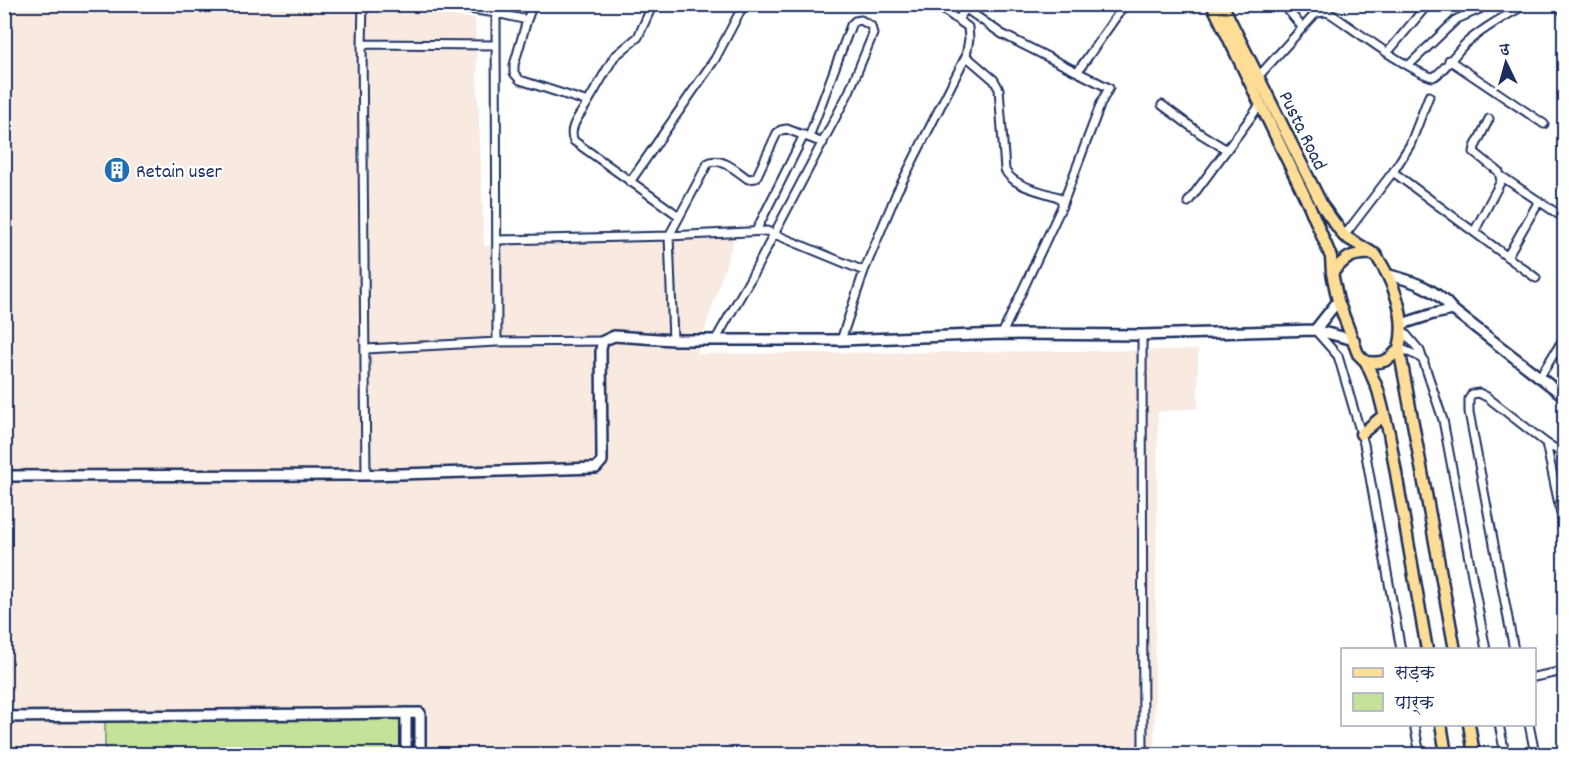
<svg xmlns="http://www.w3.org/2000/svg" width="1569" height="759" font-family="Dekko,'Playpen Sans Deva',sans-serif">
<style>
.built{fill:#f8e9e1}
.green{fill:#c6e198;stroke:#70887b;stroke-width:1.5}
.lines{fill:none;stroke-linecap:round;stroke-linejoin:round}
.minor-casing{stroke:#1b2f5e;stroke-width:11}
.tertiary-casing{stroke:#1b2f5e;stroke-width:14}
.primary-casing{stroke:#1b2f5e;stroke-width:15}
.minor{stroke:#fff;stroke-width:7}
.tertiary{stroke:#fff;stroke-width:9}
.primary{stroke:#fede96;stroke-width:10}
.labels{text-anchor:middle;stroke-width:4.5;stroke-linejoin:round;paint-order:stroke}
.street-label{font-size:20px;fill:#1b2f5e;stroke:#fff}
.poi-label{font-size:20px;fill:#1b2f5e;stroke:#fff;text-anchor:start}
</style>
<rect width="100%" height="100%" fill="#fff"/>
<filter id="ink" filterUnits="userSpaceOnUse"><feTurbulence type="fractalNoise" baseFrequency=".0167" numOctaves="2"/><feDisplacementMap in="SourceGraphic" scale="12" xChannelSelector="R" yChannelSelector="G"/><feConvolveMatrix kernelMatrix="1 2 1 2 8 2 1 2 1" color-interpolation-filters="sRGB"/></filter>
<g filter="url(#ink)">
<path class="built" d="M 379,4 L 475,19 L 484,246 L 734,239 L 697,354 L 1198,350 L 1198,408 L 1158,412 L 1154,754 L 5,754 L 4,5 Z"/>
<path class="green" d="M 420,713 L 419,754 L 105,754 L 105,716 Z"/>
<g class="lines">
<defs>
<path id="minor" d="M 363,4 L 362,44 L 366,475
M 435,4 L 496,13 L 527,20 L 514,65 L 514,73 L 520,80 L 588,102 C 581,114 567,128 574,141 L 679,216
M 1283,4 L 1302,27
M 1559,4 L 1564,13
M 966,9 L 1002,34 L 1109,88 L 1101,103 L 1062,206
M 496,13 L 497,342
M 527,20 L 533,4
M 958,20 L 969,4
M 362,44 L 496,45
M 1388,52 L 1428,4
M 966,56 L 994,80 L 999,89 L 1005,170 C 1013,187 1042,191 1058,197 L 1062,201 L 1062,206 L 1002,334
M 1449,60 L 1544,124
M 1409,65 L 1457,19 L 1480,9
M 1078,71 L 1125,4
M 1256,79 L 1316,13 L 1326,12 L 1331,14 C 1351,27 1413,74 1433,77 C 1443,73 1456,52 1466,43 C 1485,27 1505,16 1527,4
M 588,102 L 614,57 L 638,37 L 653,4
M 1162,105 L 1201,134 L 1227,150
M 1393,172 L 1536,278
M 1501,176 L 1564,218
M 630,182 L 715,59 L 744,4
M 1188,202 L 1260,105
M 756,231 L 804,135
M 1474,232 L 1501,181 L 1499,172 L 1474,152 L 1475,147 L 1489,119
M 1344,236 L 1393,172 L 1410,145 L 1429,96
M 498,240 L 669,236 L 767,231 L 864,271
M 1507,257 L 1539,201
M 1315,330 L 1338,356 L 1364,444 L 1401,650
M 1404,332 L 1420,351 L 1443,420 L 1486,650
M 1142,335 L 1143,754
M 716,339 L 752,276 L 849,92 L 873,34 L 871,26 L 861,20 L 855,21 L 851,25 L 809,137
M 673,340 L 669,236 L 708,163 C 721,156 738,172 748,179 L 756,178 L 777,133 L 781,130 L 787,129 L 823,143
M 841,340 L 864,271 L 897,192 L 966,56 L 969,39 L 968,27 L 935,4
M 1399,348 L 1418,356 L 1424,361
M 366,349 L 497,342 L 603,341
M 1539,378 L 1564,338
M 1546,443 L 1564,528
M 1514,650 L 1469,412 L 1469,399 L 1472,394 L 1479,393 L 1487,397 L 1546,443 L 1564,454
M 1534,677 L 1564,671
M 1414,724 L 1420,754
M 1499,724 L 1505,754
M 1529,724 L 1535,754"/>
<path id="tertiary" d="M 1389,275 C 1414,281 1436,289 1453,310 L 1564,396
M 1402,324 L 1433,314 L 1453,310
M 1315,330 L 1338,301
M 4,476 L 366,475 L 596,468 L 602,461 L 602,453 L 601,349 L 603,341 L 614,336 L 673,340 L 841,340 L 1002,334 L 1142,335 L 1315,330 L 1354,340
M 406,713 L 406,754
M 4,717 L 420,713 L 420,754"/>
<path id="primary" d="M 1212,4 L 1309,205 L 1331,257 L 1332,273 L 1338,301 L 1358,354 L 1366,362 C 1382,364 1390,361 1399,348
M 1222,4 L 1323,207 L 1344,236 L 1371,252
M 1332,273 C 1346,257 1352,252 1375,254 C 1393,280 1408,317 1399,348 L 1455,650
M 1366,362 L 1378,390 L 1389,433 L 1427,650
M 1361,434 L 1384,415
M 1441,724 L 1446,754
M 1469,724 L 1474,754"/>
</defs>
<use href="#minor" class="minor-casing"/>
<use href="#tertiary" class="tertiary-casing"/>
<use href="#primary" class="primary-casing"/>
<use href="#minor" class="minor"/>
<use href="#tertiary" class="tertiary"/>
<use href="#primary" class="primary"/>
</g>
</g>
<defs>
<symbol id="building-disc" viewBox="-11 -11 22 22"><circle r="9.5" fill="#1f6fb2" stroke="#fff"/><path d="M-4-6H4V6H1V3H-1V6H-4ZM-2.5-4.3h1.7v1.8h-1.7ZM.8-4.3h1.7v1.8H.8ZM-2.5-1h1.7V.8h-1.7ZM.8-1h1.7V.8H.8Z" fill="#fff"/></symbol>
</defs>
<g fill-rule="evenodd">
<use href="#building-disc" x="102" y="155" width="30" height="30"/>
</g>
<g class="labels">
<g class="street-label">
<text transform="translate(1304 130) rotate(64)" y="7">Pusta Road</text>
</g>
<g class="poi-label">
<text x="136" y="177">Retain user</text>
</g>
</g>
<rect width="1569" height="759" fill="none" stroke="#fff" stroke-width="24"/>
<rect x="12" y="12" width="1545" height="735" fill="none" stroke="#1b2f5e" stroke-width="2" filter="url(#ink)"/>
<rect x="1341" y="648" width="195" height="78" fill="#ffffff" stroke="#a4acbf" stroke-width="1.5"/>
<rect x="1353" y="668" width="30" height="9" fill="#fede96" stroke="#a4acbf" stroke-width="1.5"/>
<text x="1395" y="678" font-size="18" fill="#1b2f5e">सड़क</text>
<rect x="1353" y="693" width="30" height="18" fill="#c6e198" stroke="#a4acbf" stroke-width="1.5"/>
<text x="1395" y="708" font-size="18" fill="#1b2f5e">पार्क</text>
<g transform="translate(1506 63) rotate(355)" stroke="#ffffff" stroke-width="4.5" paint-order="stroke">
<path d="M0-4.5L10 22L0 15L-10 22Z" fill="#1b2f5e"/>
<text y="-9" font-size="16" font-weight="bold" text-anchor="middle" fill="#1b2f5e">उ</text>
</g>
</svg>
